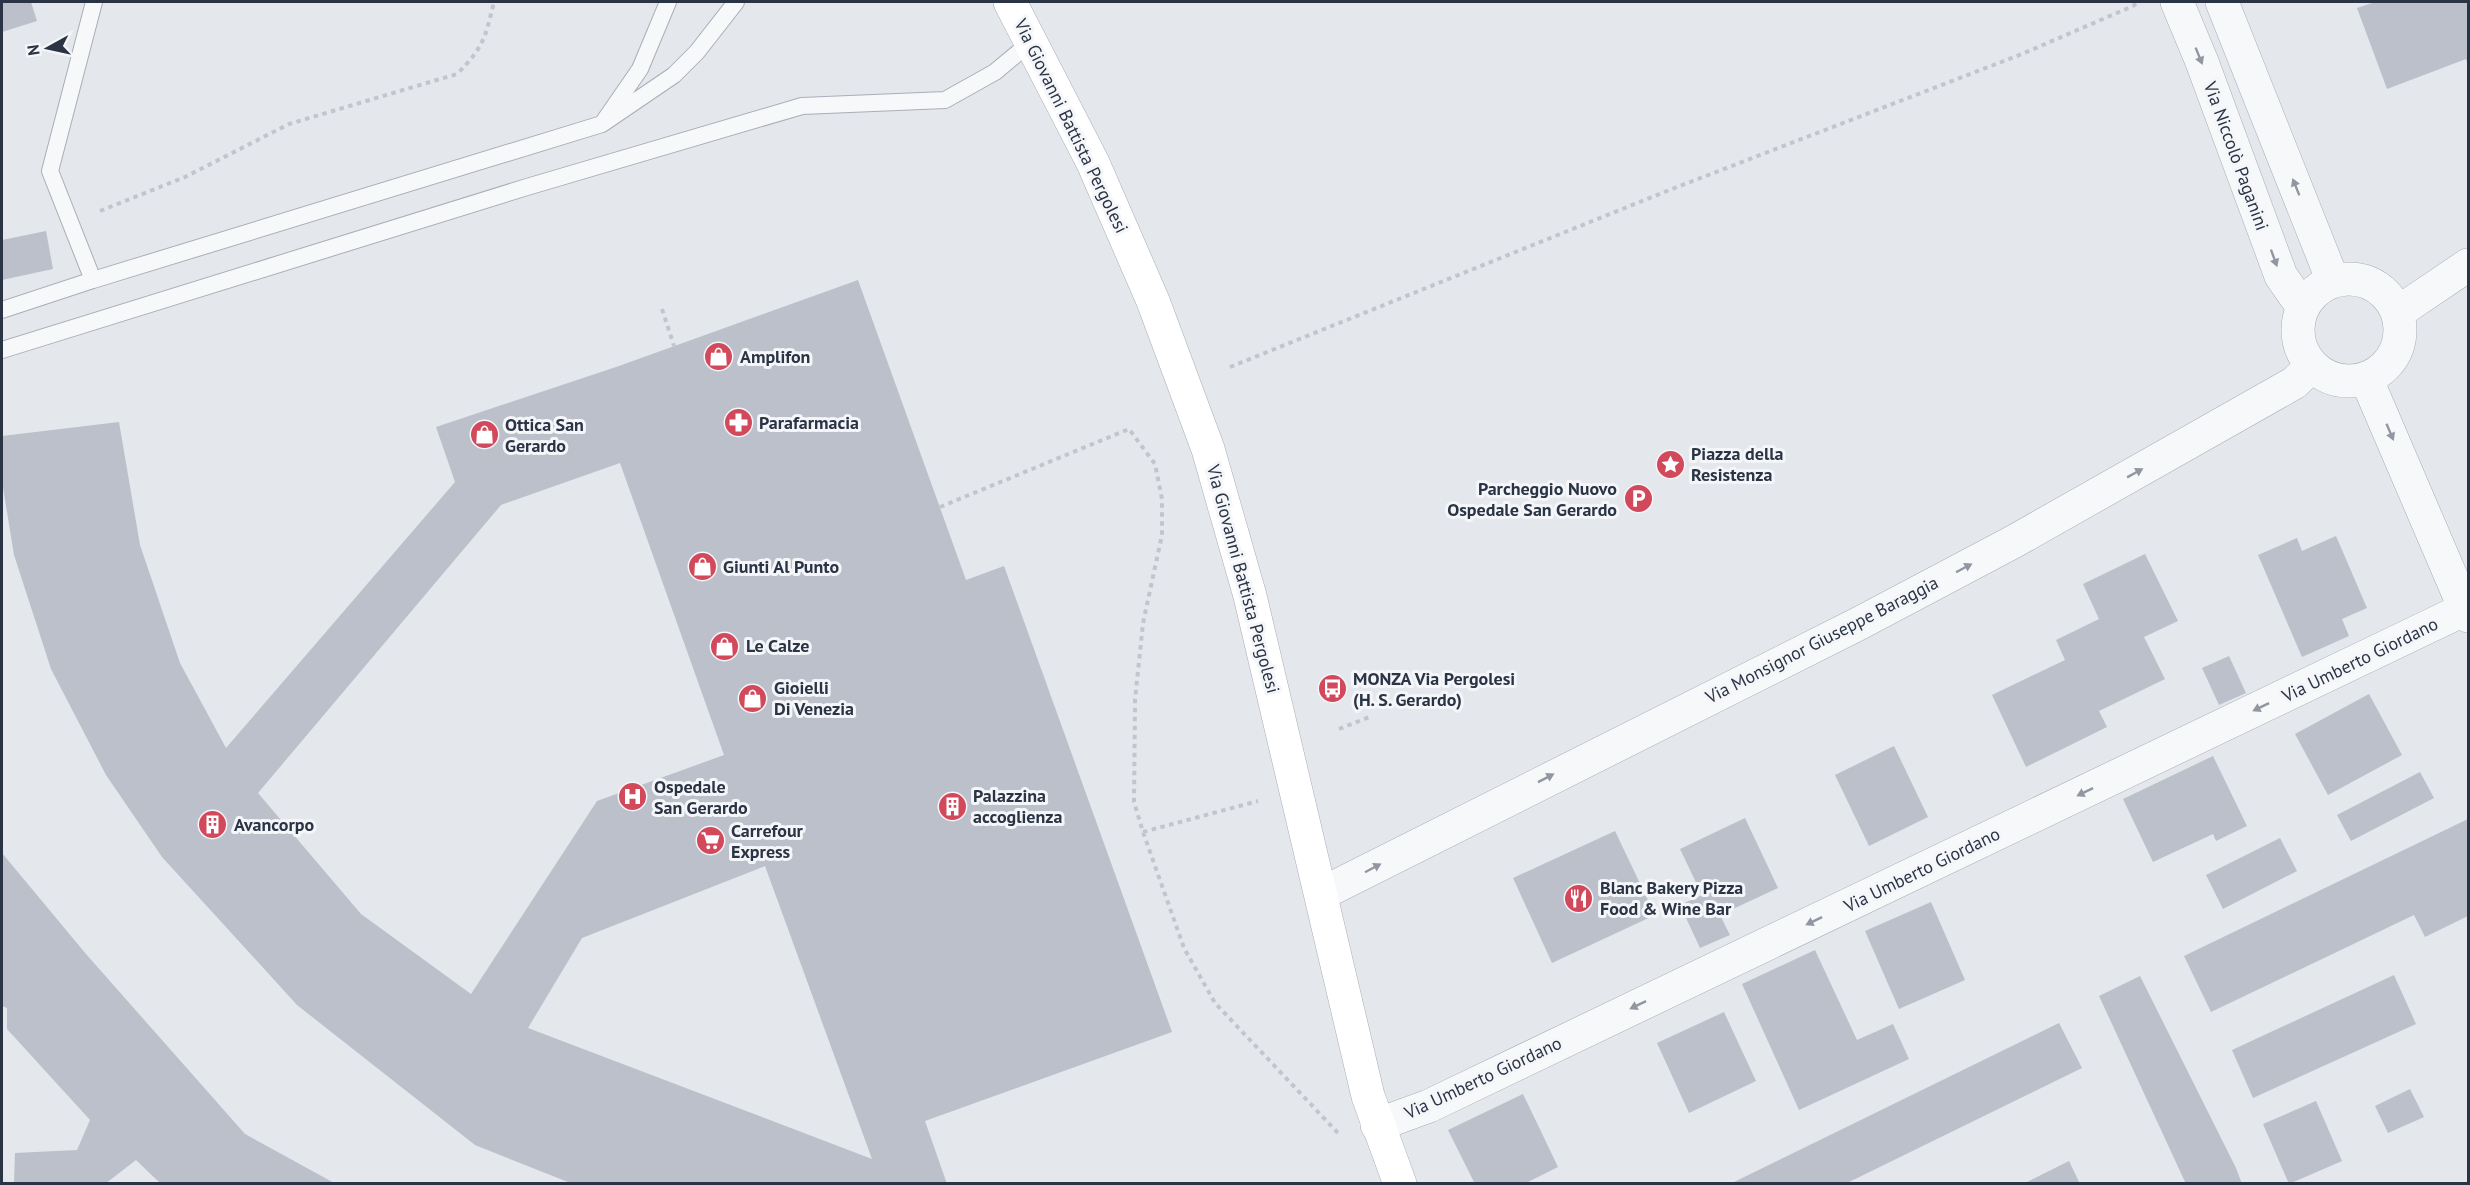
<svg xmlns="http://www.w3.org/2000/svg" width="2470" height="1185" font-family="'PT Sans',sans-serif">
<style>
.building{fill:#bbc0ca;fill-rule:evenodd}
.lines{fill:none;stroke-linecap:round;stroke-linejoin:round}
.lane-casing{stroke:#a9aeb7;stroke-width:18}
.street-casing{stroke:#a9aeb7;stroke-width:34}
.secondary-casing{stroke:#a9aeb7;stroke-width:34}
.path{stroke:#c2c5cb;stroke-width:4;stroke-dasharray:4.5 4.5;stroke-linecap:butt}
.lane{stroke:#f7f8fa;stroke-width:16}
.street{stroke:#f7f8fa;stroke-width:33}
.secondary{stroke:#fff;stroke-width:33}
.oneway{fill:#9196a0}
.labels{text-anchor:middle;stroke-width:6;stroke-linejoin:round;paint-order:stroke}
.street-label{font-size:18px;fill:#2b3445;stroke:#f4f6f9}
.poi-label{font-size:18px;font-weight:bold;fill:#2b3445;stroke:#f4f6f9;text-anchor:start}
</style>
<rect width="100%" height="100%" fill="#e4e7ec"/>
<path class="building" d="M 2,2 L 31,2 L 37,21 L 2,32 Z
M 2375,2 L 2468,2 L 2468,66 L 2466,59 L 2387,89 L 2357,8 Z
M 46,231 L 53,269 L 2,280 L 2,240 Z
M 858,280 L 966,580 L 1004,566 L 1172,1032 L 925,1121 L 947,1184 L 573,1184 L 475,1145 L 297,1005 L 162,857 L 106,775 L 51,669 L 14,555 L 2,481 L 2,436 L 119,422 L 140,545 L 180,663 L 226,748 L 455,482 L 436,427 L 619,366 ZM 620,463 L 724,755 L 597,801 L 471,994 L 361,914 L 258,793 L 501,505 ZM 765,866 L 872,1159 L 528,1028 L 582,938 Z
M 2336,536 L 2367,608 L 2342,619 L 2349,636 L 2302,657 L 2258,555 L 2297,538 L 2302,551 Z
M 2145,554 L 2178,621 L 2144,637 L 2165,679 L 2099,711 L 2107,727 L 2026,767 L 1992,695 L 2065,660 L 2056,640 L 2099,619 L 2083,584 Z
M 2229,656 L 2246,693 L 2219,705 L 2202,668 Z
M 2369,694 L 2402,755 L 2328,795 L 2295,734 Z
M 1894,746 L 1928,817 L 1869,846 L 1835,775 Z
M 2213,756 L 2247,826 L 2216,841 L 2213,834 L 2153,862 L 2123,799 Z
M 2420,772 L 2434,798 L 2351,841 L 2337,815 Z
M 1745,818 L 1778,888 L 1720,915 L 1730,935 L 1700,948 L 1680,905 L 1702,895 L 1680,849 Z
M 2468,819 L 2468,916 L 2425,937 L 2414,915 L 2211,1012 L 2184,956 Z
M 1615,831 L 1655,915 L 1552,963 L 1513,878 Z
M 2280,838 L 2297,871 L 2223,909 L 2206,875 Z
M 2,853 L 86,954 L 245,1134 L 336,1184 L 161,1184 L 136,1160 L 105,1184 L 14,1184 L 15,1153 L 77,1150 L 90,1120 L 7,1029 L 7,1008 L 2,1006 Z
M 1931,902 L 1965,980 L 1899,1009 L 1865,931 Z
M 1815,950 L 1857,1040 L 1893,1024 L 1909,1059 L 1799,1110 L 1742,984 Z
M 2394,975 L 2416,1024 L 2253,1098 L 2232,1050 Z
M 2140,976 L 2236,1168 L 2242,1184 L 2186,1184 L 2099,996 Z
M 1724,1012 L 1756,1081 L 1689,1113 L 1657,1043 Z
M 2059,1023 L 2082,1068 L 1845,1184 L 1730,1184 Z
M 2410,1089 L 2424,1117 L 2388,1133 L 2375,1106 Z
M 1523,1094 L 1558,1167 L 1524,1184 L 1475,1184 L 1448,1130 Z
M 2316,1101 L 2342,1161 L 2289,1184 L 2263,1124 Z
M 2069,1161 L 2080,1184 L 2023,1184 Z"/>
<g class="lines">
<defs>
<path id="lane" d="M 668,2 L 640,69 L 602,124 L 674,75 L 697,52 L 736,2
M 93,280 L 602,124
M 2,310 L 93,280 L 50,171 L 94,2
M 2,350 L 527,187 L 802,106 L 945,100 L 995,72 L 1031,42"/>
<path id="street" d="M 2177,2 L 2202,62 L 2281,276 L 2302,306
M 2222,2 L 2333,281
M2298 330a51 51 0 1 1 102 0a51 51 0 1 1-102 0Z
M 2397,313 L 2468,265
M 2366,378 L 2468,616
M 1321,894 L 1858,624 L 2013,542 L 2294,383 L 2312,366
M 1377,1125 L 1429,1106 L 2465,609"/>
<path id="secondary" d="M 1010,2 L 1093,163 L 1153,301 L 1208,449 L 1250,596 L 1368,1096 L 1400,1184"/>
</defs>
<use href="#lane" class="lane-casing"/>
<use href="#street" class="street-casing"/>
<use href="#secondary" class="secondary-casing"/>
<path class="path" d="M 100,211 L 185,177 L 289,124 L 457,74 C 484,47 485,38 494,2
M 662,309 L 674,346
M 1230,367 L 1672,189 L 2022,54 L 2133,6 L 2138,2
M 940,507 L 1129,429 L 1155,464 L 1162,499 L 1162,535 L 1143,623 L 1135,700 L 1134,802 L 1143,832 L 1184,948 L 1215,1003 L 1338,1133
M 1339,729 L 1372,716
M 1143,832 L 1258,801"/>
<use href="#lane" class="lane"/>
<use href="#street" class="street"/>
<use href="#secondary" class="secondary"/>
</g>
<defs><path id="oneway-solid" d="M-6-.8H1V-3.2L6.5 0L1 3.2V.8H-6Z" transform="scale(1.5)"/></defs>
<g class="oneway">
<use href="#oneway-solid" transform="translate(2199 56) rotate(68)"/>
<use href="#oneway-solid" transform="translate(2296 187) rotate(-112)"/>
<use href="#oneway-solid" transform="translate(2274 258) rotate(70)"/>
<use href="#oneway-solid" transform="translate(2390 432) rotate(67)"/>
<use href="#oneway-solid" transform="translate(2135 473) rotate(-29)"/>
<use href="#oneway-solid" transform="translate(1964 568) rotate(-28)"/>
<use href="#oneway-solid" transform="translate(2261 707) rotate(154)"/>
<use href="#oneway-solid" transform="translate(1546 778) rotate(-27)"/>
<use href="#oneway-solid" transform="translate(2085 792) rotate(154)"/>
<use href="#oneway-solid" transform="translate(1373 868) rotate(-28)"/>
<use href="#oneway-solid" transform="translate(1814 921) rotate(154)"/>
<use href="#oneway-solid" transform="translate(1638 1005) rotate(154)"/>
</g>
<defs>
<symbol id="shop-disc" viewBox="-11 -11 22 22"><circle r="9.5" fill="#d1495b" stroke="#f4f6f9"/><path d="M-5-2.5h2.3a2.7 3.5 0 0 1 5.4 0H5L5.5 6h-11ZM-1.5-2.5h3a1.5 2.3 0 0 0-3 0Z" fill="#fff"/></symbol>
<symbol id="pharmacy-disc" viewBox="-11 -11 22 22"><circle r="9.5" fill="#d1495b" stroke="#f4f6f9"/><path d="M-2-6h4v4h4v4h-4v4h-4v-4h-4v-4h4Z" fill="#fff"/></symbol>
<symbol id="sight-disc" viewBox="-11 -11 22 22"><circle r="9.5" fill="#d1495b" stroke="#f4f6f9"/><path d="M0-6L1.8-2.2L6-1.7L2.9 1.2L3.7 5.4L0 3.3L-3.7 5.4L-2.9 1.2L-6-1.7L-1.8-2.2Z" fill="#fff"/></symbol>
<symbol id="parking-disc" viewBox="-11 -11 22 22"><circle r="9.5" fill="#d1495b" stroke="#f4f6f9"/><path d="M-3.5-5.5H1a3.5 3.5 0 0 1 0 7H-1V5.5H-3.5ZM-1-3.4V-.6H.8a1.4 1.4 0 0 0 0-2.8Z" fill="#fff"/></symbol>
<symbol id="bus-disc" viewBox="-11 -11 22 22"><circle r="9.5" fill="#d1495b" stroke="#f4f6f9"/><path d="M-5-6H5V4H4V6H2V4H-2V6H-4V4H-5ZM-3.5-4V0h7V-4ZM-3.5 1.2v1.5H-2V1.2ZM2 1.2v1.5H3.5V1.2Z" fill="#fff"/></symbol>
<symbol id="hospital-disc" viewBox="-11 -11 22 22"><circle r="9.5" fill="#d1495b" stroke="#f4f6f9"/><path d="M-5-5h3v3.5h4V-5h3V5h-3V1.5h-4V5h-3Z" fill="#fff"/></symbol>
<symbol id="building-disc" viewBox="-11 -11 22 22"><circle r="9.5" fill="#d1495b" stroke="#f4f6f9"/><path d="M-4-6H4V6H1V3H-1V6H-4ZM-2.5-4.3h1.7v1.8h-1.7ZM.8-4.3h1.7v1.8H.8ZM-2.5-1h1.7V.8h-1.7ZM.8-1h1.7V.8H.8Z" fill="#fff"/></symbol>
<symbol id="supermarket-disc" viewBox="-11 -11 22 22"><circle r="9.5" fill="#d1495b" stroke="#f4f6f9"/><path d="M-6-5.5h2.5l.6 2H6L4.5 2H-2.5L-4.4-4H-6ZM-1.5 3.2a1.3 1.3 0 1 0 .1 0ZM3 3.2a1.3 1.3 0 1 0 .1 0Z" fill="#fff"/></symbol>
<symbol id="restaurant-disc" viewBox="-11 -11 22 22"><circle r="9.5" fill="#d1495b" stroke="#f4f6f9"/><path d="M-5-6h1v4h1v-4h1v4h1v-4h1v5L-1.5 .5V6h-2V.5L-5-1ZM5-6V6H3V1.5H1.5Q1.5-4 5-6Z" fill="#fff"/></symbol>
</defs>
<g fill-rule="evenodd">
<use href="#shop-disc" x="702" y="340" width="33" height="33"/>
<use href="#pharmacy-disc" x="722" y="406" width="33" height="33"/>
<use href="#shop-disc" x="468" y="418" width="33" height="33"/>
<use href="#sight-disc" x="1654" y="448" width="33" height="33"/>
<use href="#parking-disc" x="1622" y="482" width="33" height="33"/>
<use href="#shop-disc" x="686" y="550" width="33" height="33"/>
<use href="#shop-disc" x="708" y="630" width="33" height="33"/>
<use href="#bus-disc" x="1316" y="672" width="33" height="33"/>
<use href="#shop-disc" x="736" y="682" width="33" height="33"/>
<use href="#hospital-disc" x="616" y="780" width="33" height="33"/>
<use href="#building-disc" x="936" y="790" width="33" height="33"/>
<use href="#building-disc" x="196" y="808" width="33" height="33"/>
<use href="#supermarket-disc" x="694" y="824" width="33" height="33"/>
<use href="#restaurant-disc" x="1562" y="882" width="33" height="33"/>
</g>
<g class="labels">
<g class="street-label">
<text transform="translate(1071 126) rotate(64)" y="6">Via Giovanni Battista Pergolesi</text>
<text transform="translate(2236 156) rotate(70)" y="6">Via Niccolò Paganini</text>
<text transform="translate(1243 579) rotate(75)" y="6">Via Giovanni Battista Pergolesi</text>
<text transform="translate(1822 640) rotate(-27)" y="6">Via Monsignor Giuseppe Baraggia</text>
<text transform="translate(2360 660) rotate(-26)" y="6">Via Umberto Giordano</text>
<text transform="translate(1922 870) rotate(-26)" y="6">Via Umberto Giordano</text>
<text transform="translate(1483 1078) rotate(-25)" y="6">Via Umberto Giordano</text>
</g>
<g class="poi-label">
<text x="740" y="363">Amplifon</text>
<text x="759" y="429">Parafarmacia</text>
<text x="505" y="431">Ottica San<tspan x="505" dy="21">Gerardo</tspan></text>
<text x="1691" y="460">Piazza della<tspan x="1691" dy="21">Resistenza</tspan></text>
<text x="1617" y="495" text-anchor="end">Parcheggio Nuovo<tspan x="1617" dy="21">Ospedale San Gerardo</tspan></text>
<text x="723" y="573">Giunti Al Punto</text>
<text x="746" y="652">Le Calze</text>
<text x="1353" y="685">MONZA Via Pergolesi<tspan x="1353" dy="21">(H. S. Gerardo)</tspan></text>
<text x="774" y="694">Gioielli<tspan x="774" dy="21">Di Venezia</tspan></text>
<text x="654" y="793">Ospedale<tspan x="654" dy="21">San Gerardo</tspan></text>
<text x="973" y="802">Palazzina<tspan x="973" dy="21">accoglienza</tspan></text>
<text x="234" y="831">Avancorpo</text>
<text x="731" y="837">Carrefour<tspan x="731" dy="21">Express</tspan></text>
<text x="1600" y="894">Blanc Bakery Pizza<tspan x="1600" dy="21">Food &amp; Wine Bar</tspan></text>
</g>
</g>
<rect width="2470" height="1185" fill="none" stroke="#2b3445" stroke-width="6"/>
<g transform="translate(48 48) rotate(262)" stroke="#f4f6f9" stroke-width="4.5" paint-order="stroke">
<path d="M0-4.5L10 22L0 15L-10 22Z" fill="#2b3445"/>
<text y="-9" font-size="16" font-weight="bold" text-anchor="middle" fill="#2b3445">N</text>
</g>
</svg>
